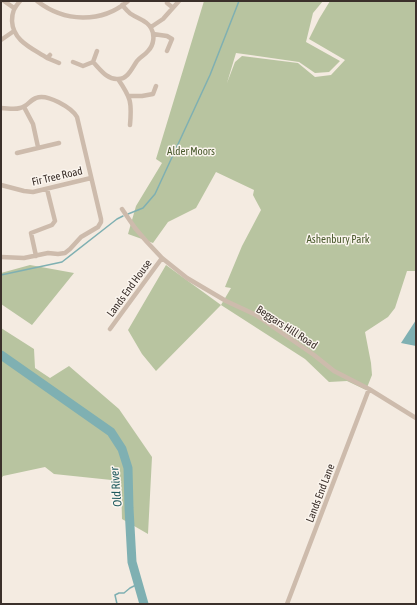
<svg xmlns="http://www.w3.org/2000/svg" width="417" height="605" font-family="'Asap Condensed',sans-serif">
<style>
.green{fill:#b8c4a0}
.water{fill:#7fb0b2}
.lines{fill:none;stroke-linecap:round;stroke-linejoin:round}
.stream{stroke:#7fb0b2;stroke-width:1.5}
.river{stroke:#7fb0b2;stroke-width:9}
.street{stroke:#cdbbac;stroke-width:4.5}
.labels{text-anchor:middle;stroke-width:3;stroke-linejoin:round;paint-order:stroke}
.park-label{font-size:11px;fill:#4a5a2e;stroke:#fbf5ee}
.street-label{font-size:11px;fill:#3b302b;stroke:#fbf5ee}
.water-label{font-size:12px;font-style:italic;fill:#1f5a5e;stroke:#fbf5ee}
</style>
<rect width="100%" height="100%" fill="#f4ebe1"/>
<path class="green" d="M 204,1 L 323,1 L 313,13 L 306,42 L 340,61 L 329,72 L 315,73 L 299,62 L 236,53 L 227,83 L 235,62 L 242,56 L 298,63 L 315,77 L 331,75 L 345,60 L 309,39 L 319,19 L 330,1 L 416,1 L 416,271 L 407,271 L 395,308 L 388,317 L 365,332 L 371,363 L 372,375 L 366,390 L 347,381 L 329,382 L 305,359 L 221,305 L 156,371 L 142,354 L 128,330 L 166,265 L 221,305 L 231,288 L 225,287 L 227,282 L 242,246 L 261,210 L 253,195 L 254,190 L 216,172 L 196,208 L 168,222 L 153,243 L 128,234 L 136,206 L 162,163 L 156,159 Z
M 30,265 L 74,273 L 32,325 L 1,304 L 1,273 Z
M 1,328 L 34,349 L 35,368 L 50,378 L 69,366 L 119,409 L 152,457 L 148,534 L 122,519 L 121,481 L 54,474 L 45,467 L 3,476 L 1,479 Z"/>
<path class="water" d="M 416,320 L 416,346 L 401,343 Z"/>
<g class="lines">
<path class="stream" d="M 128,214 L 143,208 L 155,194 L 210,75 L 239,1
M 1,275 L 62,262 L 117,219 L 123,216
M 117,604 L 115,595 L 119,593 L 124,593 L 130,588 L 138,584"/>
<path class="river" d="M 1,355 L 111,432 L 122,449 L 128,468 L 129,508 L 132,562 L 144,604"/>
<path class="street" d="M 4,1 L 14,8
M 20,1 C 14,8 12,12 12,21 C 13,41 32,48 47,58
M 37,1 C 64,22 101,24 128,1
M 167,3 L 172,7
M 151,27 L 163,19 L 179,1
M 153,34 L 167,36 L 172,39 L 167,51
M 1,40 L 14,31
M 50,55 L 47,58 L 59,63
M 73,62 L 83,66 L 93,62 C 100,69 107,80 118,79 C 128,79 132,68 137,61 C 140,57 145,55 148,51 C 154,45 155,35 151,28 C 147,20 138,19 131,14 C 128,12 125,8 122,5
M 93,62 L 97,51
M 118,79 C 131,98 132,102 130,125
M 129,96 L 142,96 L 153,94 L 156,86
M 24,107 L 33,124 L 38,147
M 1,108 C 7,108 14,110 20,108 C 27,107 30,100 36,98 C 47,93 72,108 77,117 L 101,219 L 101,222 L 98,227 L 81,237 L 70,249 L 65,253 L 58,254 L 48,253 L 24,258 L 1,257
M 17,153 L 59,143
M 1,185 L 24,191 L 33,192 L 91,178
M 122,209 L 135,228 L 147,242 L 162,258 L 187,278 L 226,301 L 256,315 L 314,355 L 334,371 L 369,389 L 416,418
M 36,256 L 31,233 L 52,225 L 55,221 L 47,189
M 110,329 L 162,258
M 287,604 L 369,389"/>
</g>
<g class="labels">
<g class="park-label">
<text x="191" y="155">Alder Moors</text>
<text x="338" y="243">Ashenbury Park</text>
</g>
<g class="street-label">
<text transform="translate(57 176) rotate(-13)" y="4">Fir Tree Road</text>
<text transform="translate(129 288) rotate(-54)" y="4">Lands End House</text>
<text transform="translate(287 327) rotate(33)" y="4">Beggars Hill Road</text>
<text transform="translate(320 493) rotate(-69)" y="4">Lands End Lane</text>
</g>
<g class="water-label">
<text transform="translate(116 487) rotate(-95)" y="4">Old River</text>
</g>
</g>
<rect width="417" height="605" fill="none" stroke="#3b302b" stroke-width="4"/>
</svg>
